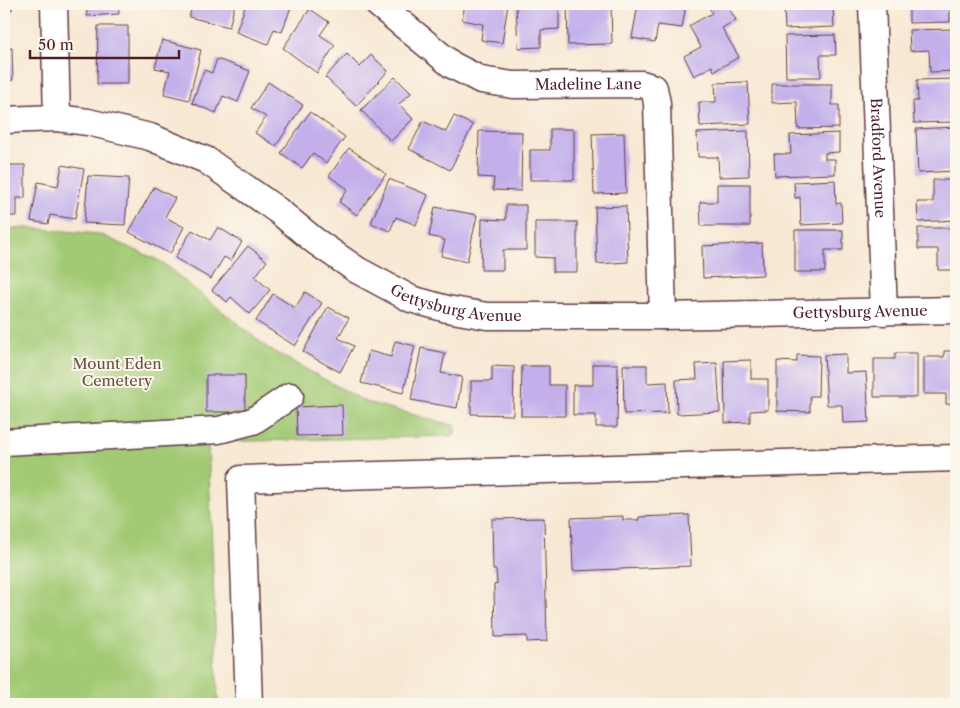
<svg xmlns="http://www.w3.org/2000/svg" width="960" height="708" font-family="'Libre Caslon Text',serif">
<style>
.green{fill:#a2ca75;stroke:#767450}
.building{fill:#c3b0eb}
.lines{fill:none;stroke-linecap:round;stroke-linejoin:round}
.minor-casing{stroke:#643d44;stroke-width:29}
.minor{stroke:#fff;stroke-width:26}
.labels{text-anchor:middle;stroke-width:4;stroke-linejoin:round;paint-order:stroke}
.street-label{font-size:15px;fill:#4a1f2b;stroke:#fbf7ec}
.park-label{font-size:15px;fill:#645241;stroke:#fbf7ec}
</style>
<rect width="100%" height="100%" fill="#fbf7ec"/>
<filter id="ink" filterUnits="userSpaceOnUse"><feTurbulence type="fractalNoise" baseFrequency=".02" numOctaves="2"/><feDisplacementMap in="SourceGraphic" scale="10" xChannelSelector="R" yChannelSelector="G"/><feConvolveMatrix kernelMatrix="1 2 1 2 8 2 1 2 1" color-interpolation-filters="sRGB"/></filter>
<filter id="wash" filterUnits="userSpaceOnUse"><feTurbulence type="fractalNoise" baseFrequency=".0096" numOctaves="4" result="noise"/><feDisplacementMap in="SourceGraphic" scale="20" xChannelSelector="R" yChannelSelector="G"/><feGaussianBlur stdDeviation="1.12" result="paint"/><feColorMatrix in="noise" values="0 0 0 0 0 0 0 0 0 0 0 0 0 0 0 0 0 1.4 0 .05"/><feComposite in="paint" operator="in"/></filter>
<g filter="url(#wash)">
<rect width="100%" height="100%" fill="#f7e8d3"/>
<path class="green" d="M 28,228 L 99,234 L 160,261 L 269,349 L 366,402 L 456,426 L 454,436 L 208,442 L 218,704 L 4,704 L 4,229 Z"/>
<g id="blocks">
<path class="building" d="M 4,4 L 12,4 L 12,10 L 4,10 Z
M 87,4 L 118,4 L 119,14 L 87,16 Z
M 161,4 L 183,4 L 182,8 Z
M 193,4 L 235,4 L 229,27 L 189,17 Z
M 246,4 L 260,4 L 265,6 L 265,4 L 292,4 L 282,32 L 274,29 L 268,44 L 236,32 Z
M 465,4 L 508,4 L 502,43 L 481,40 L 483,24 L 462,20 Z
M 516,4 L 559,4 L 559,29 L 541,30 L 541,47 L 518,48 Z
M 567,4 L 611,4 L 612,44 L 568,45 Z
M 638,4 L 686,4 L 682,28 L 658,25 L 655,42 L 632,38 Z
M 714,4 L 726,4 L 736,20 L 722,28 L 739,57 L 714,71 L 712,66 L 694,76 L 684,56 L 701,47 L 689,26 L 712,13 L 709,7 Z
M 784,4 L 818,4 L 818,7 L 833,6 L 834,27 L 785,29 Z
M 914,4 L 950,4 L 950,22 L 909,23 L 909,6 L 914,5 Z
M 310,9 L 329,22 L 320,35 L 335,45 L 317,73 L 283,48 Z
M 98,26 L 128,26 L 128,84 L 97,84 Z
M 956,29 L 956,71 L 930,72 L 929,50 L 910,51 L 909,30 Z
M 835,35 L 836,55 L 820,55 L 821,77 L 786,77 L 785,36 Z
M 162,40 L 201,50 L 189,100 L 164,94 L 170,71 L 155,68 Z
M 12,48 L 13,80 L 4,81 L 4,49 Z
M 347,54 L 360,67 L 371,55 L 388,71 L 356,106 L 325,77 Z
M 217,59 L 250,71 L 238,102 L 223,96 L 216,113 L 192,103 L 204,70 L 212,73 Z
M 395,77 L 411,93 L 399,104 L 413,119 L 391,141 L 361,110 Z
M 956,79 L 956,95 L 954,95 L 955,122 L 914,123 L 913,101 L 918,101 L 917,80 Z
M 268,82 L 303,105 L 276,146 L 255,133 L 266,117 L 251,108 Z
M 748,82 L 750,124 L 700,126 L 699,102 L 716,102 L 715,83 Z
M 772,84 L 832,84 L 832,105 L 839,105 L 839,128 L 798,129 L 797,102 L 772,103 Z
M 310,112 L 345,137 L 326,163 L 313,153 L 302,168 L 281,153 Z
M 454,116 L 473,125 L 450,170 L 409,149 L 423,121 L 446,132 Z
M 955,127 L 956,171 L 918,173 L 916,129 Z
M 550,129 L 574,129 L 574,180 L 530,180 L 530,150 L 550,150 Z
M 479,131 L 522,132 L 521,191 L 493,190 L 494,178 L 478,177 Z
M 748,131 L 749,176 L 719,177 L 718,157 L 698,157 L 697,133 Z
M 624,133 L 626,193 L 594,194 L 592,134 Z
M 839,133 L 839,152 L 825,153 L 825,159 L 835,159 L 835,174 L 775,176 L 774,154 L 791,154 L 790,135 Z
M 349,148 L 386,174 L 357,215 L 339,202 L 348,189 L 329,176 Z
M 4,165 L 25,165 L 25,198 L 17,198 L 17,216 L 4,216 Z
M 62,165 L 84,169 L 75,219 L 50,215 L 48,224 L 31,221 L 38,182 L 58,186 Z
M 88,176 L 129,178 L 125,225 L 84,223 Z
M 389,179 L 428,195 L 416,225 L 396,217 L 390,231 L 371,223 Z
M 835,180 L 836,204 L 841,203 L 842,223 L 801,225 L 800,197 L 795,198 L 794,182 Z
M 933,180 L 956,180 L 956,220 L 918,222 L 917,202 L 933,202 Z
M 717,184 L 750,184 L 750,226 L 701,226 L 700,202 L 717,202 Z
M 154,187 L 175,198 L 165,217 L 184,227 L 170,254 L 129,232 Z
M 506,205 L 526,205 L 526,250 L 503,250 L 503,270 L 481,270 L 482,219 L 506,220 Z
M 626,206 L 628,262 L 597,264 L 595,207 Z
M 435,207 L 477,215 L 467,262 L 441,256 L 445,240 L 429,236 Z
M 535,222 L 577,222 L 577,272 L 553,272 L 553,258 L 535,257 Z
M 218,227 L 242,242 L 231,261 L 224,257 L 211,279 L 175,258 L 192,230 L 210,240 Z
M 918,228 L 956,228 L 956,270 L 938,270 L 938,249 L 918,249 Z
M 795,230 L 843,230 L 843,250 L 825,250 L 825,272 L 795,272 Z
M 762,243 L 763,275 L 703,278 L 702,246 Z
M 248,246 L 267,261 L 255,277 L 270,290 L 250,314 L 231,297 L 227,302 L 212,290 Z
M 305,292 L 322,303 L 295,346 L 256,321 L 273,294 L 295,308 Z
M 328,307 L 349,318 L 338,338 L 354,346 L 340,372 L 303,352 Z
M 395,341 L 415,346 L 403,393 L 361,383 L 369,351 L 391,357 Z
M 421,348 L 445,353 L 441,373 L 462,377 L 457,408 L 411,400 Z
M 944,351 L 956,351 L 956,404 L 946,404 L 946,394 L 924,394 L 924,357 L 944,357 Z
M 895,353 L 917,353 L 917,397 L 874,397 L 874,359 L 895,359 Z
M 846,354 L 846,373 L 866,372 L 869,422 L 843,423 L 842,405 L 827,405 L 824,355 Z
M 797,355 L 819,356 L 818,396 L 810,396 L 810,412 L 777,411 L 777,361 L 797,362 Z
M 751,360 L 751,379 L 768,379 L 768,410 L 750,411 L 750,422 L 725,423 L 724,361 Z
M 717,363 L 720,412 L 677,414 L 676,380 L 697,379 L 696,364 Z
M 593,364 L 618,364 L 617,427 L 596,427 L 596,415 L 573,415 L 573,385 L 593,385 Z
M 623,365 L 647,365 L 647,383 L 667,382 L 668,413 L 624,414 Z
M 492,366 L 514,367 L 513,415 L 471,414 L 471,381 L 492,381 Z
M 522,366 L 549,366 L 549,385 L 565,385 L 565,416 L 521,416 Z
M 206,375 L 245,375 L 245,412 L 206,412 Z
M 342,405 L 343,435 L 297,436 L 296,407 Z
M 689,515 L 691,566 L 573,571 L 571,518 L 623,516 L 623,520 L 639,520 L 639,517 Z
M 544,518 L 547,641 L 527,642 L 527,636 L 495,637 L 494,585 L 497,584 L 496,570 L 493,570 L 492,519 Z"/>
</g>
</g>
<g filter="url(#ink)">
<use href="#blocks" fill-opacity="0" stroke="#643d44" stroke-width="1"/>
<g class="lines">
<defs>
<g id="minor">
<path d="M 54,4 L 57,118"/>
<path id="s1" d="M 378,4 L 452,65 L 481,80 L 513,85 L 642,84 L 654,88 L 657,103 L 663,316"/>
<path id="s2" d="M 872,4 L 884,312"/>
<path id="s3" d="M 4,120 L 57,118 L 88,122 L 150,137 L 206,160 L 277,210 L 315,241 L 357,270 L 411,299 L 447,309 L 487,316 L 663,316 L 956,310"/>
<path d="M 4,442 L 219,430 L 253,421 L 290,396"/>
<path d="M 249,704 L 241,479 L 956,458"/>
</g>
</defs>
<use href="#minor" class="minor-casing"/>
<use href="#minor" class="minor"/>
</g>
</g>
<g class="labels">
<g class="street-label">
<text dy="5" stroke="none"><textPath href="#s1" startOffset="236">Madeline Lane</textPath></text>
<text dy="5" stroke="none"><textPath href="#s2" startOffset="154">Bradford Avenue</textPath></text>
<text dy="5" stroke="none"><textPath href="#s3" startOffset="502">Gettysburg Avenue</textPath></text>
<text dy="5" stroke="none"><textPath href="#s3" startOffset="908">Gettysburg Avenue</textPath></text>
</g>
<g class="park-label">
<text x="117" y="369">Mount Eden<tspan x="117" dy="17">Cemetery</tspan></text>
</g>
</g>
<rect width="960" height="708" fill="none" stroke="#fbf7ec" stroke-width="20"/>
<path d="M30 50v8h149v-8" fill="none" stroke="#4a1f2b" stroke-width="2.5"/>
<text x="38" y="50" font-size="15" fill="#4a1f2b" stroke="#fbf7ec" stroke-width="4" paint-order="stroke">50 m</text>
</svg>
